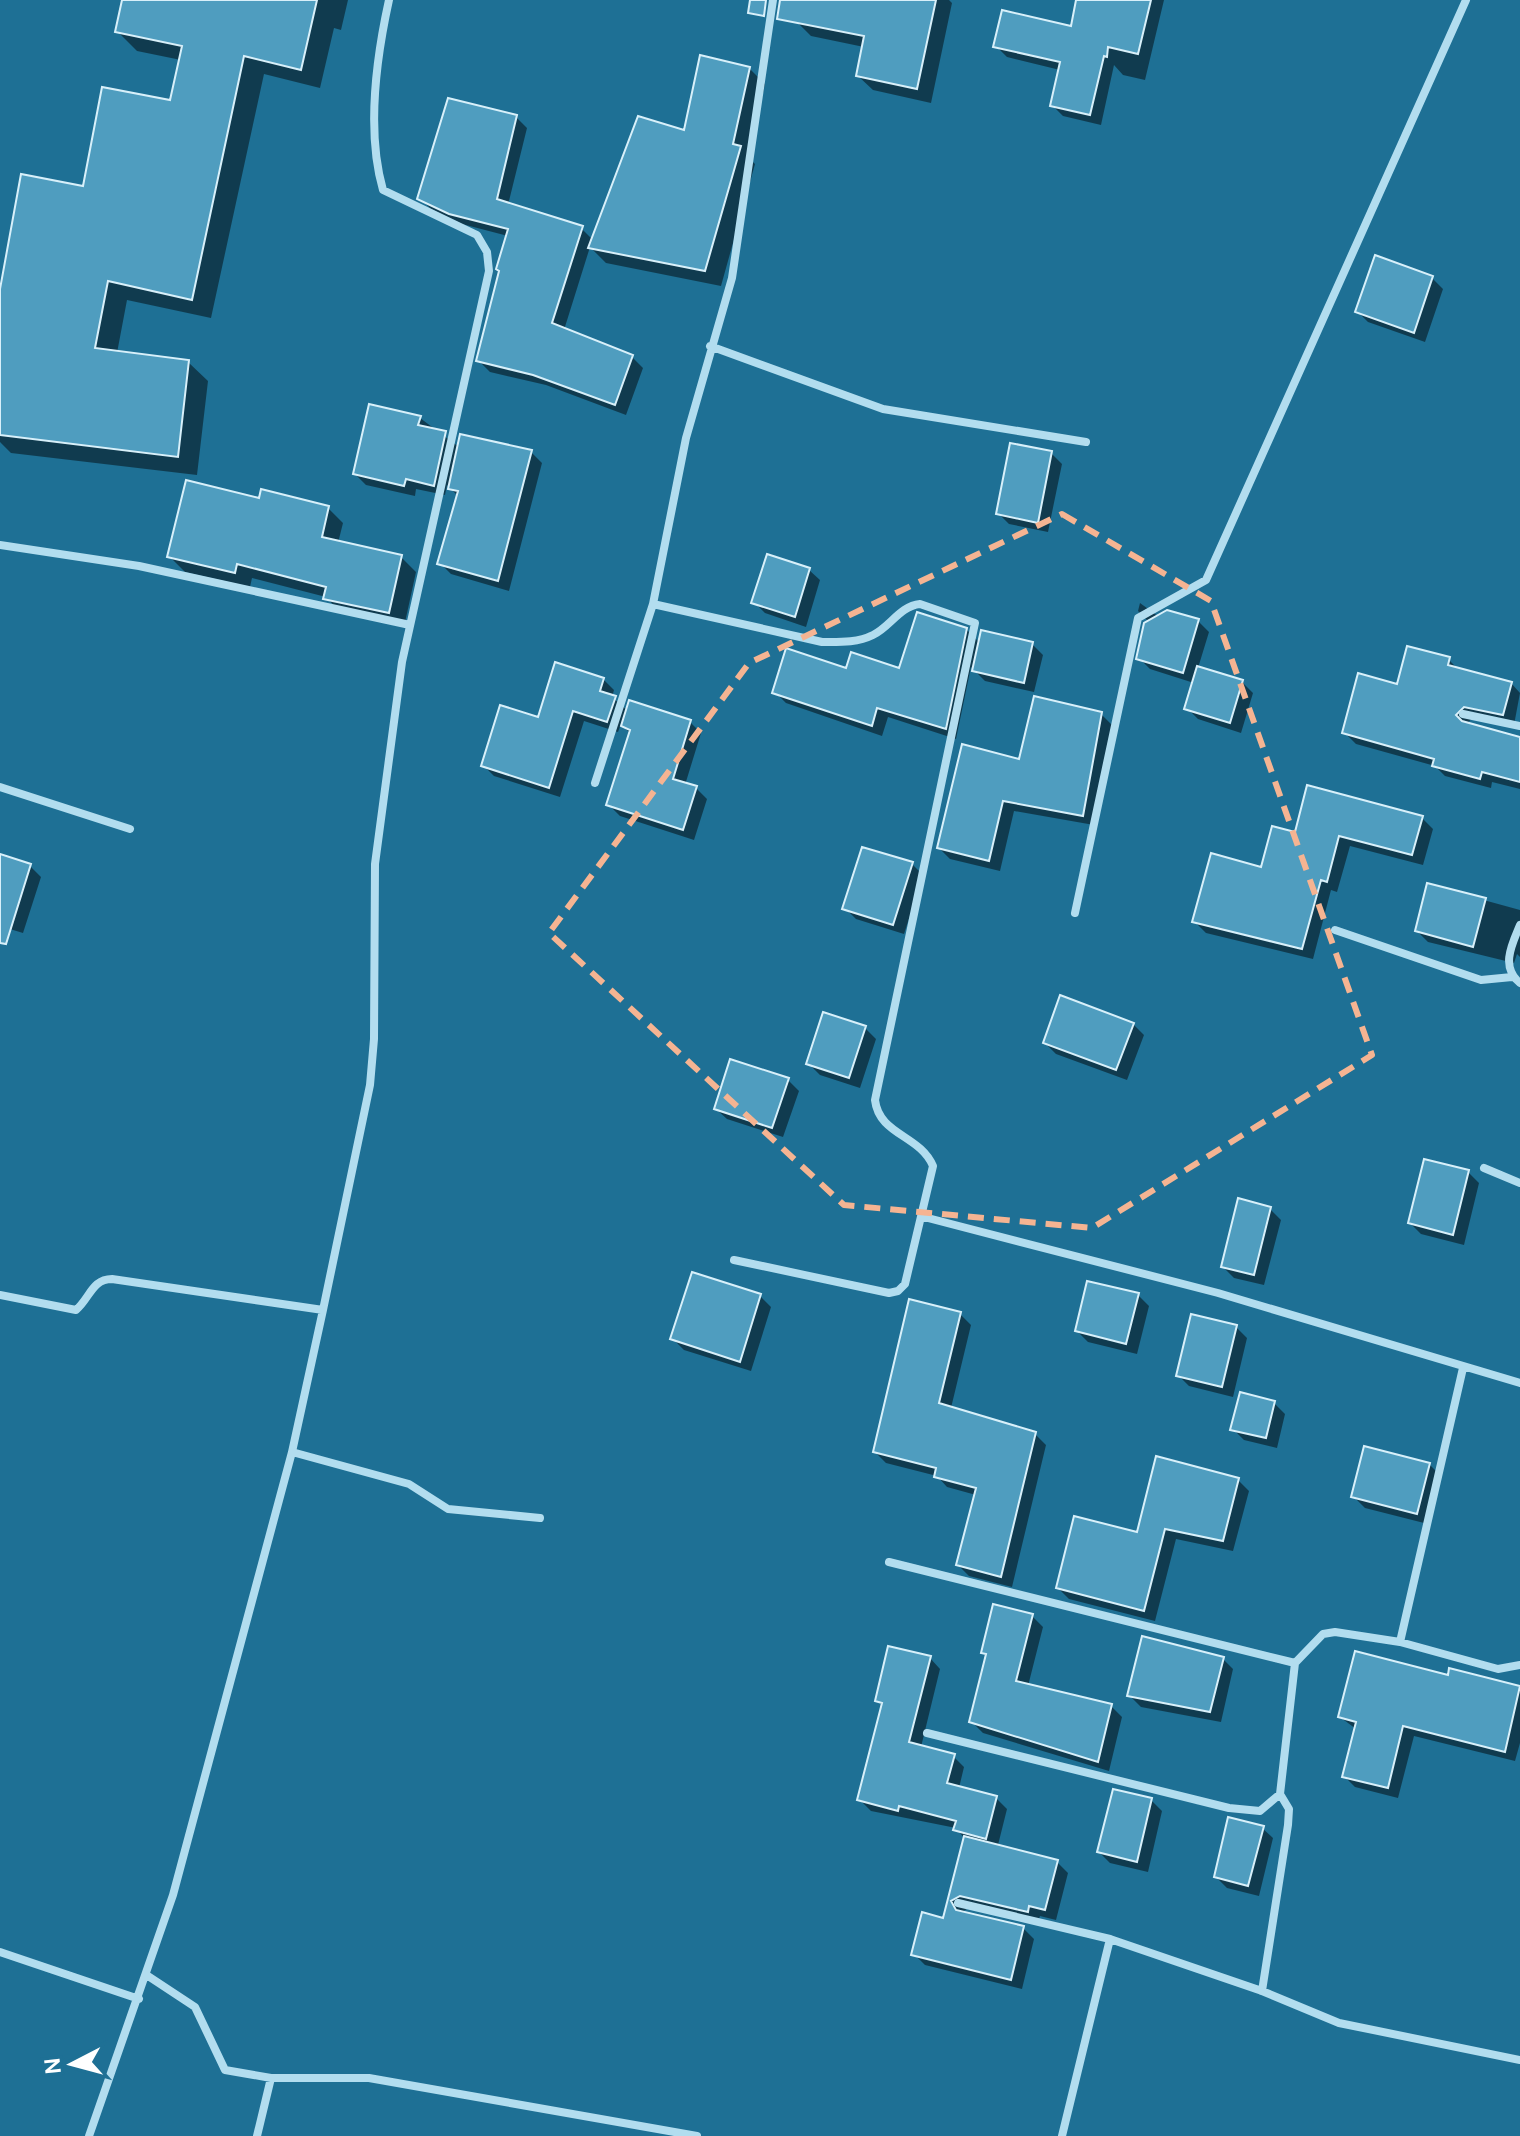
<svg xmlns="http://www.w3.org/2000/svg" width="1520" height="2136" font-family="'DM Sans',sans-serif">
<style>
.shadow{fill:#0007}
.building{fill:#4f9dbf;stroke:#d8f0fa;stroke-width:2}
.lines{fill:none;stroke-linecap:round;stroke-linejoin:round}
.street{stroke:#b2ddef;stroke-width:8}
.marked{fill:none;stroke:#f5b492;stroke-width:6;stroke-dasharray:16 10;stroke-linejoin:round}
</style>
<rect width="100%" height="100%" fill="#1e7095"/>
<path class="shadow" d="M 124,0 L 348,0 L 341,30 L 334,28 L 320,88 L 264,74 L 211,318 L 127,300 L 117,353 L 188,362 L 208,381 L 197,475 L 11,453 L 0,442 L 0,300 L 85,188 L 172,103 L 181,60 L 137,51 L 117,31 Z
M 800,0 L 949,0 L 952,3 L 931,103 L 873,90 L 858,76 L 864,47 L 811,36 L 796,21 Z
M 1078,0 L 1164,0 L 1145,80 L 1123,75 L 1114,65 L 1101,125 L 1063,116 L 1052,105 L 1060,70 L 1007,57 L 996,46 L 1072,28 Z
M 749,68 L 765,84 L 749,158 L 755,164 L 721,286 L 606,263 L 590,247 L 564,330 L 632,357 L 643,368 L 626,415 L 546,385 L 490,372 L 479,361 L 508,236 L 462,224 L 431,209 L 420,198 L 516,117 L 527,128 L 508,205 L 581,228 L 593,240 L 685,132 Z
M 1432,278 L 1443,289 L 1425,342 L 1368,322 L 1357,311 Z
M 420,418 L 459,447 L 531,452 L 542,463 L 509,591 L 451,574 L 440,563 L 458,496 L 447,485 L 445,495 L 416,489 L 415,496 L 366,485 L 355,474 Z
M 1051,453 L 1062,464 L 1048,532 L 1009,524 L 998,513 Z
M 328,508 L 343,523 L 338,543 L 401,557 L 416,572 L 404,627 L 341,613 L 326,597 L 252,578 L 250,587 L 185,572 L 169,556 Z
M 809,570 L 820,580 L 806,627 L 765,613 L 754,602 Z
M 1140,603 L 1159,617 L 1198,621 L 1209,632 L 1198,668 L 1242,682 L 1253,693 L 1241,733 L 1198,719 L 1187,708 L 1194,683 L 1150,669 L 1139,658 L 1149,622 L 1138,611 Z
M 966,629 L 980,643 L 1032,644 L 1043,655 L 1034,692 L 985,681 L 971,667 L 956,739 L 888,717 L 882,736 L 786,703 L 775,692 L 847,670 L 900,671 Z
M 1448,659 L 1459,670 L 1511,683 L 1520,693 L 1514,725 L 1473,717 L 1467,724 L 1520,738 L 1520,789 L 1492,782 L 1491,788 L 1445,776 L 1435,766 L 1356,744 L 1345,733 L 1398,686 Z
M 603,679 L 614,690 L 612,697 L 628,711 L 690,722 L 701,733 L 685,785 L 696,788 L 707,799 L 694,840 L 620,816 L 609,805 L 631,734 L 621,724 L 618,732 L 584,721 L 560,797 L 494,776 L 483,765 L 540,719 Z
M 1101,714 L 1112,725 L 1094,825 L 1014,811 L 1000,871 L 950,859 L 939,848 L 1021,761 Z
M 1422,818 L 1433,829 L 1423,865 L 1350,846 L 1337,892 L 1331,890 L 1313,959 L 1206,933 L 1195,922 L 1263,869 L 1296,834 Z
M 0,856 L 30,866 L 41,877 L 23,933 L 0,926 Z
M 912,864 L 923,875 L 904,934 L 856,919 L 845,908 Z
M 1429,885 L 1520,910 L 1520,957 L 1517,954 L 1514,963 L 1428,942 L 1417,931 Z
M 1133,1024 L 1144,1035 L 1127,1080 L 1056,1054 L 1045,1043 Z
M 865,1028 L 876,1039 L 860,1088 L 820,1075 L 809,1064 Z
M 788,1080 L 799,1091 L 783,1137 L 727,1119 L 716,1109 Z
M 1468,1172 L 1479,1183 L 1464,1245 L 1421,1234 L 1410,1223 Z
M 1270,1209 L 1281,1220 L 1264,1285 L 1234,1278 L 1223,1267 Z
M 693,1275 L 760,1296 L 771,1307 L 751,1371 L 684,1350 L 673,1339 Z
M 1138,1295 L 1149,1306 L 1137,1354 L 1088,1342 L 1077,1331 Z
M 960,1314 L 971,1325 L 951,1408 L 1035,1434 L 1046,1445 L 1012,1587 L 969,1576 L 958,1565 L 976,1495 L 947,1487 L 937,1476 L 886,1463 L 875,1452 Z
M 1236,1327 L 1247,1338 L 1233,1397 L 1189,1386 L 1178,1375 Z
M 1274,1403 L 1285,1414 L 1277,1448 L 1244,1440 L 1233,1429 Z
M 1429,1464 L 1440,1475 L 1428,1524 L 1365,1508 L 1354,1497 Z
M 1238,1480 L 1249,1491 L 1233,1551 L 1176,1539 L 1155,1621 L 1069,1599 L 1058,1588 L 1138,1534 Z
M 1032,1616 L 1043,1627 L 1028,1686 L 1111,1706 L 1122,1717 L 1109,1771 L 983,1733 L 972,1722 L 988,1657 L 983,1652 Z
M 930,1658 L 940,1669 L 921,1747 L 953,1756 L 964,1767 L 959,1788 L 996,1798 L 1007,1809 L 998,1845 L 1057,1862 L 1068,1873 L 1056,1920 L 1040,1916 L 1038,1922 L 972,1906 L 960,1913 L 1023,1928 L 1034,1939 L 1022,1989 L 925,1965 L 914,1954 L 945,1920 L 965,1839 L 956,1828 L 871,1811 L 860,1800 L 883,1706 L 877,1700 Z
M 1222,1658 L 1233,1669 L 1221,1722 L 1141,1707 L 1130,1696 Z
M 1451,1671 L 1520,1688 L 1520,1743 L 1515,1761 L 1414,1736 L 1398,1798 L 1355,1787 L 1344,1776 L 1356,1729 L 1340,1717 L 1449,1677 Z
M 1151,1800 L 1162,1811 L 1148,1872 L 1110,1863 L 1099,1852 Z
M 1262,1828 L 1273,1838 L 1259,1896 L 1227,1888 L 1216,1877 Z"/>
<path class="building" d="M 122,0 L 317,0 L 301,70 L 244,56 L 192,300 L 108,281 L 95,348 L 189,360 L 178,457 L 0,435 L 0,289 L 21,174 L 83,186 L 102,87 L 170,100 L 182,46 L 115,32 Z
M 750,0 L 766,0 L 764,16 L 748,13 Z
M 780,0 L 936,0 L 917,89 L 856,76 L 864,36 L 777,19 Z
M 1076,0 L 1151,0 L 1138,54 L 1108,47 L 1107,57 L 1104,56 L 1090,115 L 1050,106 L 1060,62 L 993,47 L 1002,10 L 1071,26 Z
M 700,55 L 750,67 L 733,144 L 741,146 L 705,271 L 588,248 L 638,116 L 684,130 Z
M 448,98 L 517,115 L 497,199 L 583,226 L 552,323 L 633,355 L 615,405 L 533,375 L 476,361 L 499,271 L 496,269 L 508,229 L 449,214 L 417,199 Z
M 1375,255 L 1433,276 L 1414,333 L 1355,312 Z
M 369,404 L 421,416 L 418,425 L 446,431 L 434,486 L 406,479 L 404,486 L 353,474 Z
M 460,434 L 532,450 L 498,581 L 437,564 L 458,491 L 448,489 Z
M 1010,443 L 1052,451 L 1038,523 L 996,514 Z
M 186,480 L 259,498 L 261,489 L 329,506 L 322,537 L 402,555 L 389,613 L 323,599 L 326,587 L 237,564 L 235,573 L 167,557 Z
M 767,554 L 810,568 L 795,617 L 751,603 Z
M 1167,610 L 1199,619 L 1183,673 L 1136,659 L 1144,623 Z
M 917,612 L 967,628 L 946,729 L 877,708 L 872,726 L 772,693 L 786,648 L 846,668 L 851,652 L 899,668 Z
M 981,630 L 1033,642 L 1024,683 L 972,671 Z
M 1407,646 L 1450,657 L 1448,665 L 1512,682 L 1503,715 L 1464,707 L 1456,715 L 1462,721 L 1520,737 L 1520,782 L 1482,772 L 1480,779 L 1432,766 L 1434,759 L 1342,733 L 1358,673 L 1397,684 Z
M 555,662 L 604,678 L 600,691 L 616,696 L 607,722 L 573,711 L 549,788 L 481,766 L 500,705 L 538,717 Z
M 1197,666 L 1243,680 L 1230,723 L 1184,709 Z
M 1034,696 L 1102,712 L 1083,816 L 1003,801 L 989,861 L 937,848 L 962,744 L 1019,759 Z
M 629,700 L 691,720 L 673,779 L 697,786 L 683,830 L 606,805 L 630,730 L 621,726 Z
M 1307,785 L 1423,816 L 1412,855 L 1339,836 L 1327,882 L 1321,880 L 1302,949 L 1192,922 L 1211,853 L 1261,867 L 1272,826 L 1295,832 Z
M 862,847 L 913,862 L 893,925 L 842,909 Z
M 0,854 L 31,864 L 6,944 L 0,943 Z
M 1427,883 L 1486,898 L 1473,947 L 1415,931 Z
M 1060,995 L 1134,1023 L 1116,1070 L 1043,1043 Z
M 823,1012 L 866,1026 L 849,1078 L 806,1064 Z
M 730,1059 L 789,1078 L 772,1128 L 714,1109 Z
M 1424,1159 L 1469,1170 L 1453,1235 L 1408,1223 Z
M 1238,1198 L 1271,1207 L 1254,1275 L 1221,1267 Z
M 692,1272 L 761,1294 L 740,1362 L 670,1339 Z
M 1087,1281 L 1139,1293 L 1126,1344 L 1075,1331 Z
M 909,1299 L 961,1312 L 939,1403 L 1036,1432 L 1001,1577 L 956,1565 L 976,1488 L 934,1477 L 936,1468 L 873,1452 Z
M 1191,1314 L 1237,1325 L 1222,1387 L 1176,1376 Z
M 1240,1392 L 1275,1401 L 1266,1438 L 1230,1430 Z
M 1364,1446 L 1430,1463 L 1417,1514 L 1351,1497 Z
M 1156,1456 L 1239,1478 L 1223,1541 L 1165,1529 L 1144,1611 L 1056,1588 L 1074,1516 L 1137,1532 Z
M 993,1604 L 1033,1614 L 1016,1681 L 1112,1704 L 1098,1762 L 969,1722 L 986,1654 L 981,1653 Z
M 1142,1636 L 1224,1657 L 1210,1712 L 1127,1696 Z
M 888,1646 L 931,1656 L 909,1742 L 955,1754 L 947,1783 L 997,1796 L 986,1839 L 953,1830 L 956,1821 L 899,1806 L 898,1811 L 857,1800 L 882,1703 L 875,1701 Z
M 1355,1651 L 1448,1675 L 1449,1668 L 1520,1686 L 1505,1752 L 1403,1726 L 1388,1788 L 1342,1777 L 1356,1722 L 1338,1717 Z
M 1113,1789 L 1152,1798 L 1137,1862 L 1097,1852 Z
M 1228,1817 L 1264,1826 L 1248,1886 L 1214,1877 Z
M 964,1836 L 1058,1860 L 1045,1910 L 1029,1906 L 1028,1912 L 960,1896 L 951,1901 L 956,1910 L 1024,1926 L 1011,1980 L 911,1955 L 922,1912 L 943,1918 Z"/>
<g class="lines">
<path class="street" d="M 710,346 L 883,409 L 1086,442
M 0,545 L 139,566 L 410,625
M 653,604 L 822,642 C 839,642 857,643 873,635 C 890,627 900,606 920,604 L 975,623 L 875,1100 C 879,1135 920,1135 933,1166 L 905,1284 L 898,1291 L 889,1293 L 734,1260
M 1463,714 L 1520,726
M 595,783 L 653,604 L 686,438 L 732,278 L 773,0
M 0,787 L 130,829
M 1075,913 L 1138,618 L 1206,580 L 1466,0
M 1520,925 C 1512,944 1500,967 1520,983
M 1335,930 L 1481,980 L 1512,977
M 1484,1168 L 1520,1183
M 924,1217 L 1218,1293 L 1520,1383
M 0,1295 L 76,1310 C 90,1298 92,1279 112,1279 L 323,1310
M 292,1452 L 409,1484 L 448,1509 L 540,1518
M 889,1562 L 1295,1663
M 1400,1642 L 1463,1368
M 927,1733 L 1229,1808 L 1260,1811 L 1280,1794 L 1295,1663 L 1323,1634 L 1335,1632 L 1400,1642 L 1498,1669 L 1520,1665
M 958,1903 L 1110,1939 L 1262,1991 L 1339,2023 L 1520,2060
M 0,1952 L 139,1999
M 148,1976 L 195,2007 L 225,2070 L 271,2078 L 369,2078 L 697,2136
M 1262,1991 L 1288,1825 L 1289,1809 L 1280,1794
M 89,2136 L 173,1895 L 292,1452 L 323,1310 L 370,1085 L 374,1039 L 375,864 L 402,662 L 489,271 L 487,252 L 477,235 L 383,190 C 366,131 376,59 389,0
M 257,2136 L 271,2078
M 1062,2136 L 1110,1939"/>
</g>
<path class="marked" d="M 1062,514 L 1211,601 L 1372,1055 L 1092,1228 L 844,1205 L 549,933 L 749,663 Z"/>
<g transform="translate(72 2064) rotate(264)" stroke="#1e7095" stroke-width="6" paint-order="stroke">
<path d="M0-6L14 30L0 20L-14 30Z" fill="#ffffff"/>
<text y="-12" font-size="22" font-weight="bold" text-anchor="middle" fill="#ffffff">N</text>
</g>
</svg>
